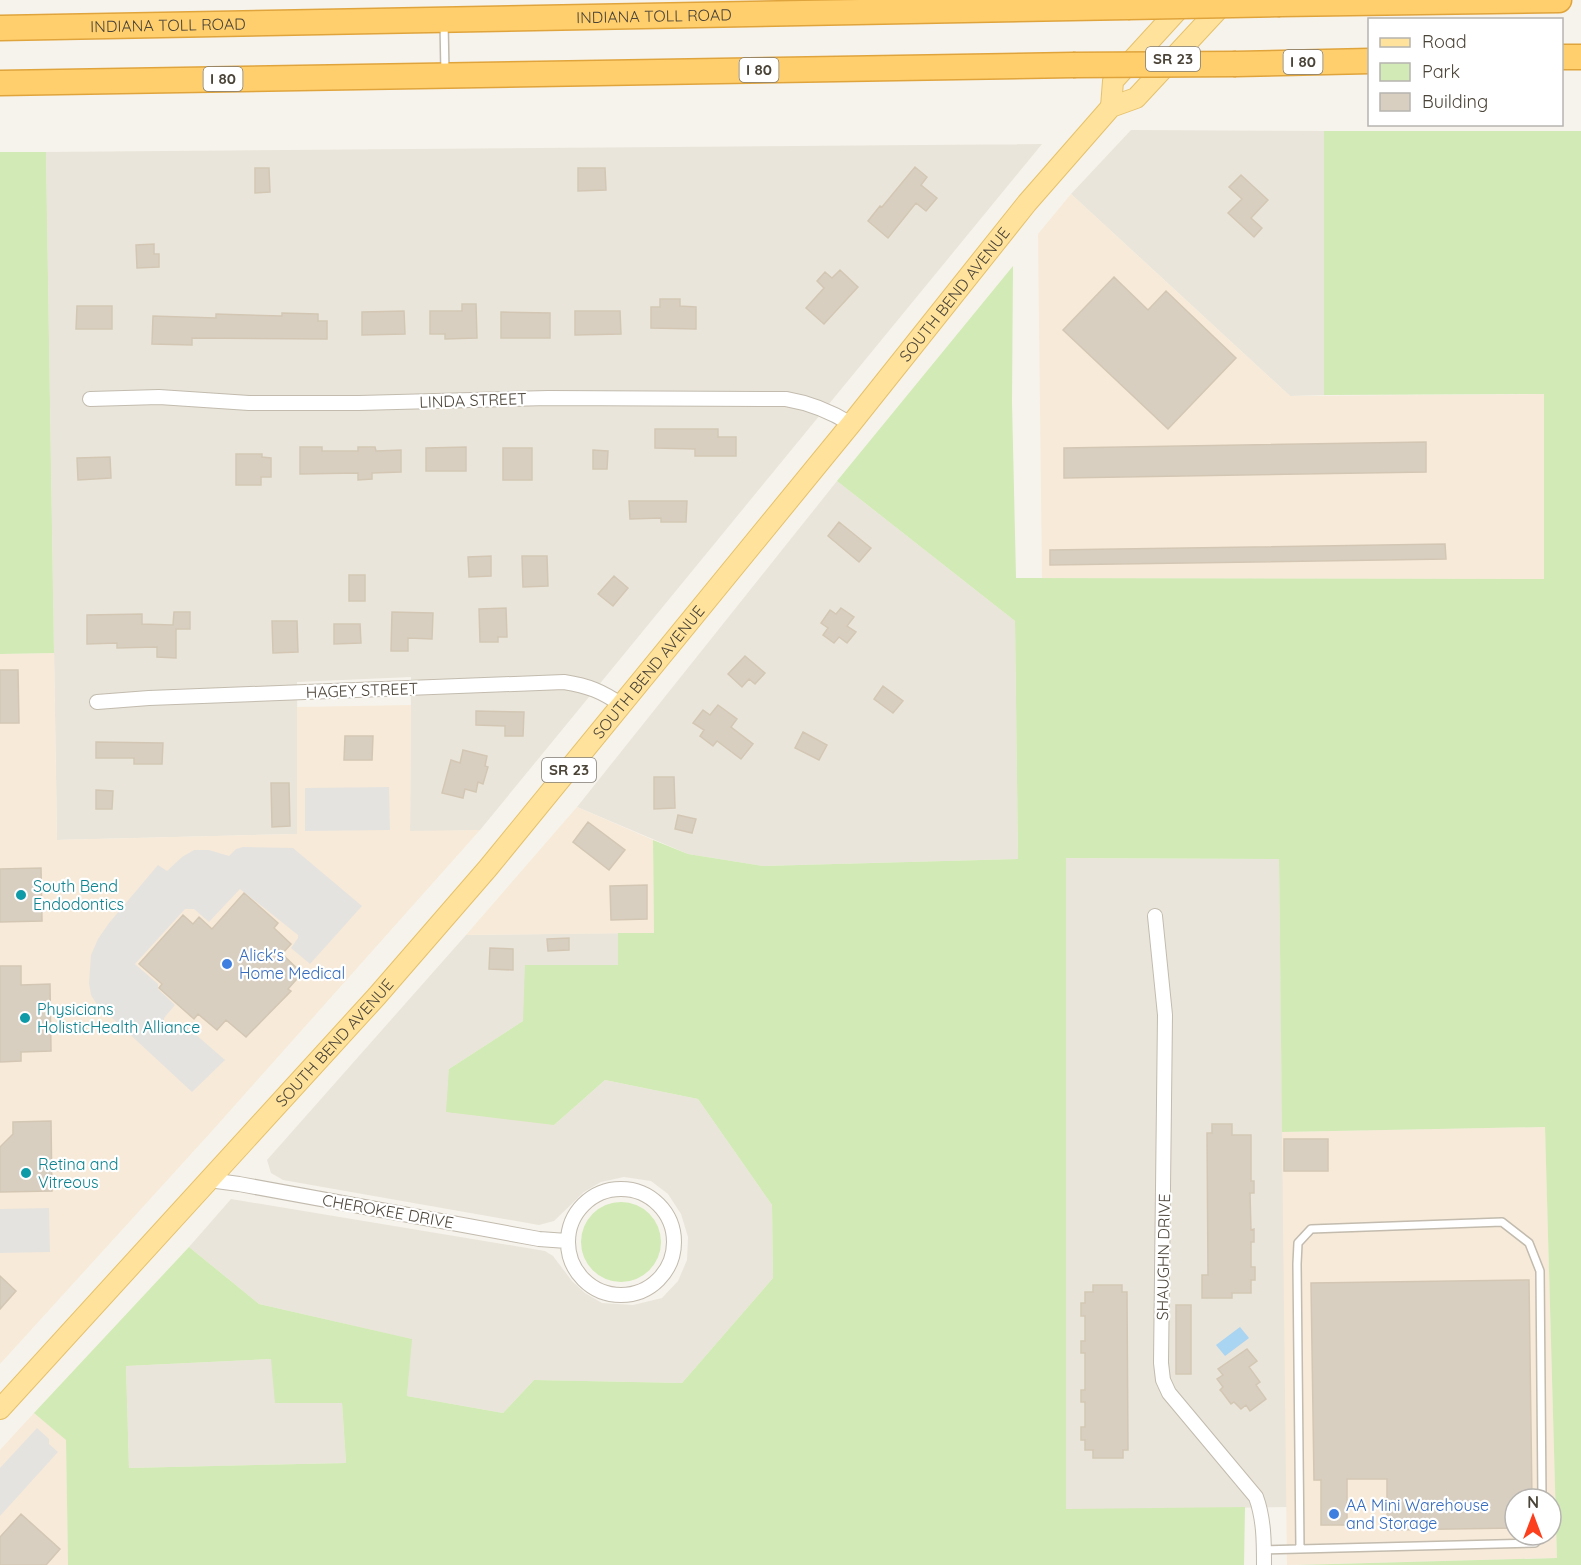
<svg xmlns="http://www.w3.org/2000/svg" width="1581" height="1565" font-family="Quicksand,sans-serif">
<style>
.residential{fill:#eae5da}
.commercial{fill:#f7ead8;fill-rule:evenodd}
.green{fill:#d2eab5;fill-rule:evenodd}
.parking{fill:#e5e3e0}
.water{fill:#a9d4f2}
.building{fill:#d8cfc1;stroke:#d3c7b4;stroke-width:1.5}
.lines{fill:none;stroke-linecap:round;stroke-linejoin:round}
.lane-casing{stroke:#c2bbae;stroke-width:10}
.street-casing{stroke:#c2bbae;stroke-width:16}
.primary-casing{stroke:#e6c16a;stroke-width:22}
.highway-casing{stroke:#e0a43c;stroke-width:27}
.lane{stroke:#fff;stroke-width:7}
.street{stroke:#fff;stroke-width:14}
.primary{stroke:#ffe39c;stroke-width:20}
.highway{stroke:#ffcf6e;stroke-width:24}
.highway-bridge-casing{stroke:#e0a43c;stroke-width:27;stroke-linecap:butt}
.highway-bridge{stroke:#ffcf6e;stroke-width:24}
.culture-dot{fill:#0f9aa8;stroke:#fff;stroke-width:2}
.shop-dot{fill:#3f7fe0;stroke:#fff;stroke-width:2}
.labels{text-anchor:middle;stroke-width:4.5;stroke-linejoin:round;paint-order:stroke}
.shield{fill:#fff;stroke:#817c74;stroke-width:1.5}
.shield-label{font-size:15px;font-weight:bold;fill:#4b4439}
.street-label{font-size:16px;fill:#4b4439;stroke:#fff}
.culture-label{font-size:16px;fill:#0d838f;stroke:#fff;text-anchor:start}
.shop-label{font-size:16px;fill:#366cbe;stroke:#fff;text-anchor:start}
</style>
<rect width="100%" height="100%" fill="#f6f3ec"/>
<path class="residential" d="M 1131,130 L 1324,131 L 1324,395 L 1290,396 L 1071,194 Z
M 1042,144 L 480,830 L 410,832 L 411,677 L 297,682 L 298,834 L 57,840 L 46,152 Z
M 837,481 L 1015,621 L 1018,859 L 763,866 L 688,854 L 577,807 Z
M 1065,858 L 1279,859 L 1287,1507 L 1066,1510 Z
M 618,933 L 619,965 L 523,1021 L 449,1069 L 554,1125 L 605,1080 L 698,1099 L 772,1205 L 773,1278 L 682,1383 L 534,1380 L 503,1413 L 407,1396 L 411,1339 L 259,1304 L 189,1247 L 231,1199 L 545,1251 L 553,1256 L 572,1281 L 585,1293 L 602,1303 L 633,1305 L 662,1298 L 678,1281 L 687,1260 L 688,1237 L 681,1214 L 668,1194 L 651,1181 L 624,1177 L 601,1182 L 584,1192 L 554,1221 L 539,1225 L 283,1180 L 271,1173 L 267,1160 L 466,935 Z
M 272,1359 L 276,1403 L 342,1403 L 346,1463 L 129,1468 L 126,1366 Z"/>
<path class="commercial" d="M 1071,194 L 1290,396 L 1544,394 L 1544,579 L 1042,578 L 1038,234 Z
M 54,653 L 57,840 L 297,834 L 297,707 L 411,705 L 410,831 L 480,830 L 211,1132 L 0,1364 L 0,654 Z
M 577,807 L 653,840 L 654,933 L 466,935 Z
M 1545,1127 L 1557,1558 L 1287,1565 L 1282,1132 ZM 1515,1499 L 1551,1499 L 1551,1535 L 1515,1535 Z
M 34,1413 L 66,1439 L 68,1565 L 0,1565 L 0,1450 Z"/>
<path class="green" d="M 1324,131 L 1581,131 L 1581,1565 L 1296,1565 L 1557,1558 L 1545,1127 L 1282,1132 L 1279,859 L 1066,858 L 1066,1509 L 1245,1507 L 1244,1565 L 68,1565 L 66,1440 L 34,1413 L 189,1247 L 259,1304 L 412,1339 L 407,1396 L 503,1413 L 534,1380 L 682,1383 L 773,1278 L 772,1205 L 698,1099 L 605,1080 L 554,1125 L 446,1112 L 449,1069 L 523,1021 L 525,965 L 618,965 L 618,933 L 654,933 L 653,840 L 688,854 L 763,866 L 1018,859 L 1015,621 L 837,481 L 1013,266 L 1012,402 L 1016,578 L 1544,579 L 1544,394 L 1324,395 ZM 271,1359 L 275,1403 L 342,1403 L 346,1463 L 129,1468 L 126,1366 Z
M 0,152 L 46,152 L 54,653 L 0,654 Z
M581 1242a40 40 0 1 1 80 0a40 40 0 1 1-80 0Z"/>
<path class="parking" d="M 389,787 L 390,830 L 305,831 L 305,788 Z
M 243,847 L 293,848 L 362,906 L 310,964 L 291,948 L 298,938 L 298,935 L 240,889 L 209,922 L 194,909 L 185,909 L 135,964 L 158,984 L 158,989 L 175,1005 L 164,1018 L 164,1021 L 177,1032 L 180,1033 L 186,1026 L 225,1060 L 192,1092 L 96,1003 L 91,995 L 89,983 L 91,955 L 98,939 L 109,923 L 158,865 L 167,871 L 182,857 L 194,850 L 209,850 L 229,856 L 236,849 Z
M 49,1208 L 50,1252 L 0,1253 L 0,1209 Z
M 37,1428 L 49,1439 L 49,1444 L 58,1452 L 0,1516 L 0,1468 Z"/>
<path class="water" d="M 1240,1327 L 1249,1338 L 1225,1356 L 1216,1345 Z"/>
<path class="building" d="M 915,167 L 927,177 L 921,185 L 937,198 L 926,211 L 916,203 L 888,238 L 868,221 L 880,206 L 882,207 Z
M 255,168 L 269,168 L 270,192 L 255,193 Z
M 578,168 L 605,168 L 606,190 L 578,191 Z
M 1241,175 L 1268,200 L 1251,218 L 1262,228 L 1254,237 L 1228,213 L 1242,199 L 1229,187 Z
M 154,244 L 154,254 L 159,254 L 159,267 L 137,268 L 136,245 Z
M 840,270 L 858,287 L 824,324 L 806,308 L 824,288 L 817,281 L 825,272 L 832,278 Z
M 1114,277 L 1148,310 L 1166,291 L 1236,358 L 1168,429 L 1063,330 Z
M 660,299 L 680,299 L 680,306 L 696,307 L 696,329 L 651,328 L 651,307 L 660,307 Z
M 462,304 L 476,304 L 477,338 L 445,339 L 445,334 L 430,334 L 430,311 L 462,311 Z
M 77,306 L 112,306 L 112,329 L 76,329 Z
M 404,311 L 405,334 L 362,335 L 362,312 Z
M 575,311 L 620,311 L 621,334 L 575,335 Z
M 501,312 L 550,313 L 550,338 L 501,338 Z
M 282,313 L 318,314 L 318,321 L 327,321 L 327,339 L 192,338 L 192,345 L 152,344 L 153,316 L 216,318 L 216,314 L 282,316 Z
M 655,429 L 718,429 L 718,437 L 736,437 L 736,456 L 695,456 L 695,449 L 655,448 Z
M 1426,442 L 1426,472 L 1064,478 L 1064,448 Z
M 300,447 L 322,447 L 322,451 L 358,451 L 358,447 L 375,447 L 376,451 L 401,450 L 401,472 L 372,473 L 372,479 L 358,480 L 358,473 L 300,474 Z
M 466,447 L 466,471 L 426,471 L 426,448 Z
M 503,448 L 532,448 L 532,480 L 503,480 Z
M 593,450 L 608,451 L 607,469 L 593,469 Z
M 236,454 L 262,454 L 262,457 L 271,458 L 271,477 L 261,477 L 261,485 L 236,485 Z
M 110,457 L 111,478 L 78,480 L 77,458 Z
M 629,501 L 687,501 L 686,522 L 661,522 L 661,518 L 630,519 Z
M 839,522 L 871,548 L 859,562 L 828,536 Z
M 1445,544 L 1446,559 L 1050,565 L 1050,550 Z
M 491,556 L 491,576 L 469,577 L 468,557 Z
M 522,556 L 547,556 L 548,586 L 523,587 Z
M 349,575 L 365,575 L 365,601 L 349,601 Z
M 614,576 L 628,588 L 613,606 L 598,594 Z
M 506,608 L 507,637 L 498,637 L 498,642 L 480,642 L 479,609 Z
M 841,608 L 854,617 L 847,626 L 856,632 L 847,643 L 839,637 L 834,643 L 823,635 L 828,628 L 821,623 L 830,610 L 836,614 Z
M 174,612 L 190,612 L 190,629 L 176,629 L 176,658 L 157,657 L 157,647 L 117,648 L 117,643 L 87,644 L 87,615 L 142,614 L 142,624 L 173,625 Z
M 392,612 L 433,613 L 432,639 L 408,638 L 408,651 L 391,651 Z
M 272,621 L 297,621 L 298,652 L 273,653 Z
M 334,624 L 360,624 L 361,643 L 334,644 Z
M 745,656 L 765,673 L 755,684 L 749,679 L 742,687 L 728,674 Z
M 0,670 L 18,670 L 19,723 L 0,723 Z
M 883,686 L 903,701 L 893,713 L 874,699 Z
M 718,705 L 737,719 L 731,727 L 753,744 L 741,759 L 717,741 L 713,746 L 700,736 L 704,730 L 693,723 L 703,710 L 710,715 Z
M 476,711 L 524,712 L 523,736 L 505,736 L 505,726 L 476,725 Z
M 803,732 L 827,745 L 819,760 L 795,748 Z
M 345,736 L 373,736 L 372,760 L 344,760 Z
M 96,742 L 163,743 L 162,764 L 134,764 L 134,758 L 96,758 Z
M 463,750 L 487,756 L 485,766 L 488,767 L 483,784 L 478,782 L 476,792 L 465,789 L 463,798 L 442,793 L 451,760 L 460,763 Z
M 654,777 L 674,777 L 675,808 L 654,809 Z
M 271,783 L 289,783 L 290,826 L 272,827 Z
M 96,790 L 113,791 L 112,809 L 96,809 Z
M 678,815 L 696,819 L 692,833 L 675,829 Z
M 588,822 L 625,850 L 609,870 L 573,842 Z
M 41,868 L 42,921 L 0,922 L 0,869 Z
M 647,885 L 647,919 L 611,920 L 610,886 Z
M 244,893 L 278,923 L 274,928 L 291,944 L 282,954 L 302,973 L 288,989 L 291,991 L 246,1037 L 226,1020 L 217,1030 L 198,1014 L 194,1019 L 159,988 L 162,984 L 139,964 L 183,915 L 193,924 L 199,917 L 212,929 Z
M 569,938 L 569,950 L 548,951 L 547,939 Z
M 490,948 L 513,949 L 513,970 L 489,969 Z
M 0,966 L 21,966 L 21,985 L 50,984 L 51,1051 L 21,1052 L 21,1061 L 0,1062 Z
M 51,1121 L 52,1191 L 0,1192 L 0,1147 L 13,1134 L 13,1122 Z
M 1212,1124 L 1232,1124 L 1232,1135 L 1251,1135 L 1251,1181 L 1254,1181 L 1254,1193 L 1250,1193 L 1251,1230 L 1254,1229 L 1254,1242 L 1251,1242 L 1251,1267 L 1255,1267 L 1255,1280 L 1251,1280 L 1251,1293 L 1232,1293 L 1232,1298 L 1202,1298 L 1202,1275 L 1208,1275 L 1207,1133 L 1212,1133 Z
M 1284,1139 L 1328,1139 L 1328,1171 L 1284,1171 Z
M 0,1276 L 16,1291 L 0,1309 Z
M 1529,1280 L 1532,1499 L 1515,1499 L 1515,1528 L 1387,1530 L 1387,1479 L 1347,1479 L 1347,1525 L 1321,1525 L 1321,1480 L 1314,1480 L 1311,1283 Z
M 1093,1285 L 1122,1285 L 1122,1292 L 1127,1292 L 1128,1450 L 1123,1450 L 1123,1458 L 1093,1458 L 1093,1450 L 1085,1450 L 1085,1440 L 1081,1440 L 1081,1427 L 1085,1427 L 1085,1402 L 1081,1402 L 1081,1390 L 1085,1390 L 1085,1353 L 1081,1353 L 1081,1341 L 1085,1341 L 1085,1316 L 1081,1316 L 1081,1303 L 1085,1303 L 1085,1292 L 1093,1292 Z
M 1176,1305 L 1191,1305 L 1191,1374 L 1176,1374 Z
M 1247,1349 L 1257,1361 L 1249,1367 L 1260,1382 L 1256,1385 L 1266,1399 L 1250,1411 L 1246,1405 L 1241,1409 L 1234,1402 L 1231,1404 L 1222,1392 L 1220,1390 L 1223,1387 L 1217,1379 L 1223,1375 L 1218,1369 Z
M 21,1514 L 60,1549 L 46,1565 L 0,1565 L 0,1537 Z"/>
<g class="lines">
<defs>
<path id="lane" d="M 444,23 L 445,72
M 1300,1549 L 1297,1264 L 1298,1243 L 1311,1229 L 1502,1222 L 1529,1243 L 1540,1271 L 1542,1499
M 1264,1550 L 1535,1543 L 1543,1535"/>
<path id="street" d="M 90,399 L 159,397 L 249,403 L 359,403 L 548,398 L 786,399 C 810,403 830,411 851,424
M 97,702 L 149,698 L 564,682 C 589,686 601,691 622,705
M 1155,916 L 1165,1015 L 1161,1363 L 1163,1380 L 1169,1393 L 1256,1497 C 1264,1519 1264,1542 1264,1565
M 209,1180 L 239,1184 L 539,1239 L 567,1241
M568 1242a53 53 0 1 1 106 0a53 53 0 1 1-106 0Z"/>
<g id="primary">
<path d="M 1111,107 L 1113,81 L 1187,0"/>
<path id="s1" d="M 0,1409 L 377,996 L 488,868 L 851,424 L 1027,203 L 1111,107 L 1136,98 L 1227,0"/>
</g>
<g id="highway">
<path d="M 1280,4 L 1559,0"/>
<path id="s2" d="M 0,28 L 1128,7"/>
<path d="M 1562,57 L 1581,57"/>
<path d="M 1236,64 L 1370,61"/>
<path d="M 0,83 L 1073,65"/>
</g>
</defs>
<use href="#lane" class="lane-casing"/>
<use href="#street" class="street-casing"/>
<use href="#primary" class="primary-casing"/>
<use href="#highway" class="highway-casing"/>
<use href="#lane" class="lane"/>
<use href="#street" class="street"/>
<use href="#primary" class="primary"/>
<use href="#highway" class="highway"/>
<defs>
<path id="highway-bridge" d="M 1128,7 L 1280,4
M 1073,65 L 1236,64"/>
</defs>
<use href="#highway-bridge" class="highway-bridge-casing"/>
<use href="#highway-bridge" class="highway-bridge"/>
</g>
<g class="culture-dot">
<circle cx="21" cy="895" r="6"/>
<circle cx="25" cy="1018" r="6"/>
<circle cx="26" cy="1173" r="6"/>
</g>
<g class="shop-dot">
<circle cx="227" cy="964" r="6"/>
<circle cx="1334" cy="1514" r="6"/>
</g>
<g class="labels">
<g class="shield">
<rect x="1146" y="47" width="54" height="24" rx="4.5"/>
<rect x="1283.5" y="50" width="39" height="24" rx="4.5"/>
<rect x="739.5" y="58" width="39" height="24" rx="4.5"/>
<rect x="203.5" y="67" width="39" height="24" rx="4.5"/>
<rect x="542" y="758" width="54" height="24" rx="4.5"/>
</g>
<g class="shield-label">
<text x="1173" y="64">SR 23</text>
<text x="1303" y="67">I 80</text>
<text x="759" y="75">I 80</text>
<text x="223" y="84">I 80</text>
<text x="569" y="775">SR 23</text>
</g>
<g class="street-label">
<text dy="6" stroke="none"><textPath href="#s2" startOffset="654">INDIANA TOLL ROAD</textPath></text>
<text dy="6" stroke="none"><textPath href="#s2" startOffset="168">INDIANA TOLL ROAD</textPath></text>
<text dy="6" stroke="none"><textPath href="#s1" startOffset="1468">SOUTH BEND AVENUE</textPath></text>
<text transform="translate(473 400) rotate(-2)" y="6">LINDA STREET</text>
<text dy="6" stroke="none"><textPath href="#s1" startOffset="982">SOUTH BEND AVENUE</textPath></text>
<text transform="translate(362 690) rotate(-2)" y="6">HAGEY STREET</text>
<text dy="6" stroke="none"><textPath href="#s1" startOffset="496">SOUTH BEND AVENUE</textPath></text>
<text transform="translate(388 1211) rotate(10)" y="6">CHEROKEE DRIVE</text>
<text transform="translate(1163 1257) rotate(-89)" y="6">SHAUGHN DRIVE</text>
</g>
<g class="culture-label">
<text x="33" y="892">South Bend<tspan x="33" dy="18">Endodontics</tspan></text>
<text x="37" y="1015">Physicians<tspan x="37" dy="18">HolisticHealth Alliance</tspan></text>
<text x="38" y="1170">Retina and<tspan x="38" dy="18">Vitreous</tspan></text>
</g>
<g class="shop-label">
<text x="239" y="961">Alick's<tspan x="239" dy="18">Home Medical</tspan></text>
<text x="1346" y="1511">AA Mini Warehouse<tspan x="1346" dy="18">and Storage</tspan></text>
</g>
</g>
<rect x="1368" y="18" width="195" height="108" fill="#ffffff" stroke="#b7b4b0" stroke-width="1.5"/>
<rect x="1380" y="38" width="30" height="9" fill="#ffe39c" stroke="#b7b4b0" stroke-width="1.5"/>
<text x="1422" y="48" font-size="18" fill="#4b4439">Road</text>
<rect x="1380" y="63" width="30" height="18" fill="#d2eab5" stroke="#b7b4b0" stroke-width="1.5"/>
<text x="1422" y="78" font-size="18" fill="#4b4439">Park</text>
<rect x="1380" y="93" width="30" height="18" fill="#d8cfc1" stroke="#b7b4b0" stroke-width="1.5"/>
<text x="1422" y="108" font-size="18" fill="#4b4439">Building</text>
<g transform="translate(1533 1517)"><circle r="28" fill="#ffffff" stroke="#b7b4b0" stroke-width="1.5"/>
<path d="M0-4.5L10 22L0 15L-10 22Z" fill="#fc3f1d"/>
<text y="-9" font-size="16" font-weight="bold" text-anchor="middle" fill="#4b4439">N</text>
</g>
</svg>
